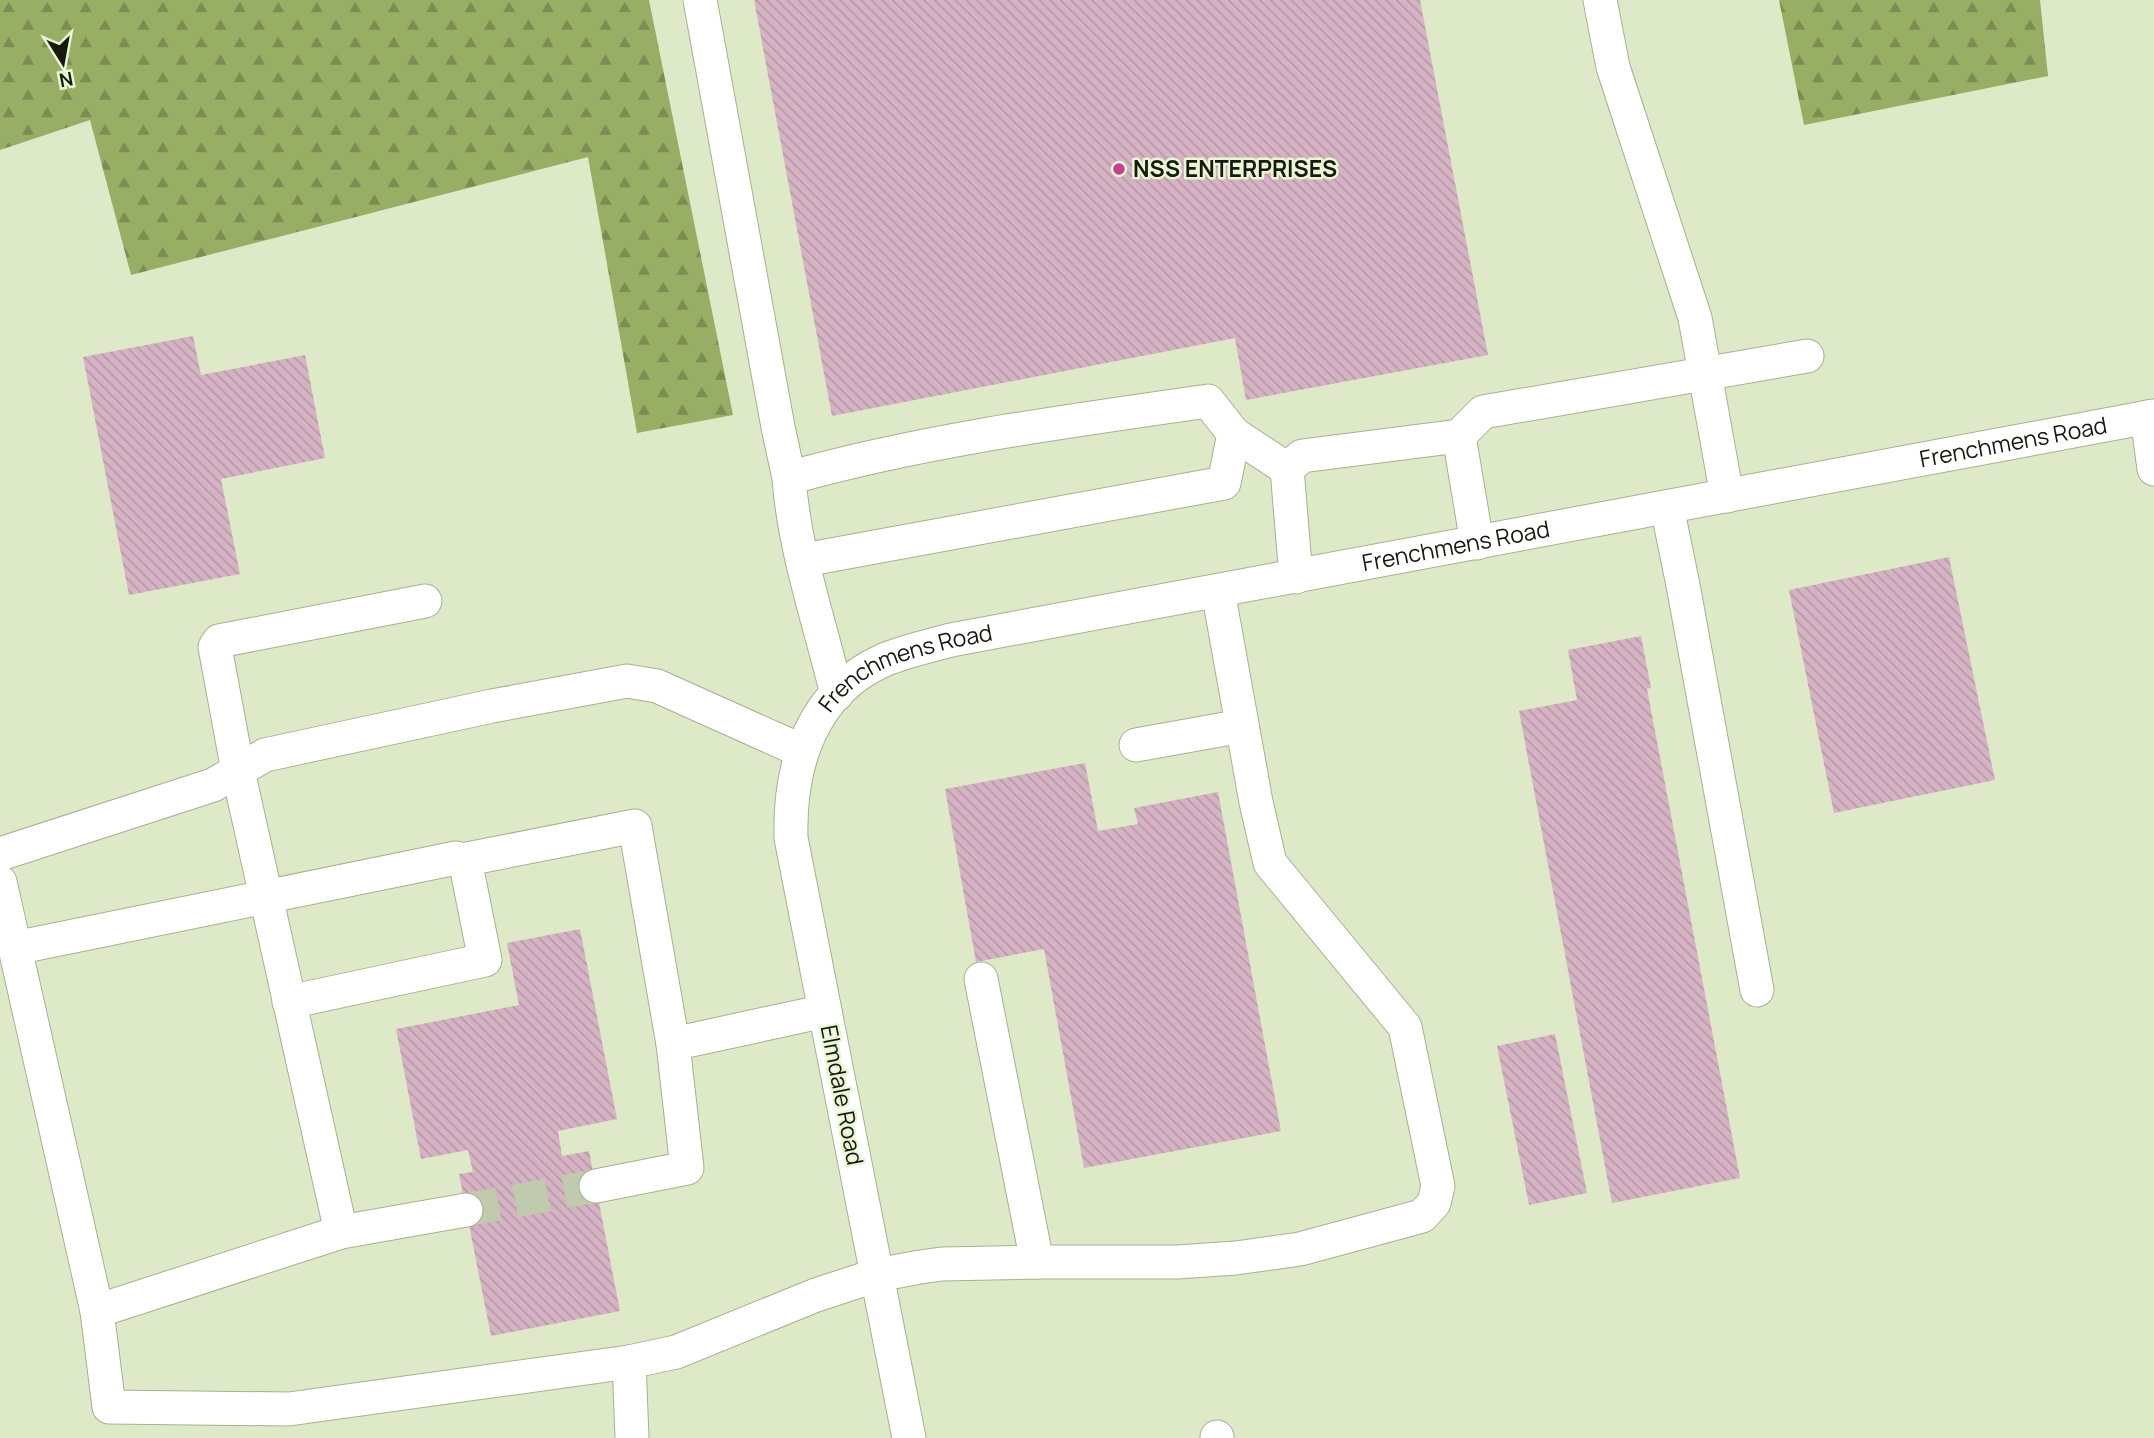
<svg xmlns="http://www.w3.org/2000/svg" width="2154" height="1438" font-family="Manrope,sans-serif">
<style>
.forest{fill:url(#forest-firs)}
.building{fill:url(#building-back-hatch)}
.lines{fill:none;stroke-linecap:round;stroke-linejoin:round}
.minor-tunnel{stroke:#c0caac;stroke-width:33;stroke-dasharray:33 17;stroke-linecap:butt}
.minor-casing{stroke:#a6b191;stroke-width:35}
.minor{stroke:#fff;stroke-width:33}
.poi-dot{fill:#c1428d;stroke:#ebf6d5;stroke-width:2.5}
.labels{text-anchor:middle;stroke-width:5;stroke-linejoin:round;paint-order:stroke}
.poi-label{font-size:23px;font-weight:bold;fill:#171b0f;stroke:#ebf6d5;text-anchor:start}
.street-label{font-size:23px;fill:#171b0f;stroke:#ebf6d5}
</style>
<defs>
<pattern id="forest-firs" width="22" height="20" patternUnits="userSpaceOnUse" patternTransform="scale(1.75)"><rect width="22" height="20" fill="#98ae65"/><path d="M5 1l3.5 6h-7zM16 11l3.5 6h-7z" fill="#7b8d52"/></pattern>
<pattern id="building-back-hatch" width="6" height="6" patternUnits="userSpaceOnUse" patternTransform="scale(1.75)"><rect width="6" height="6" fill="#d6b3c4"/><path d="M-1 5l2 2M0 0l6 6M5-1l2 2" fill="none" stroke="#b799a7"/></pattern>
</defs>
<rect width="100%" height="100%" fill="#dee9c8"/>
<path class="forest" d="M 0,0 L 649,0 L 733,415 L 637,433 L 588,157 L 131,275 L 90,120 L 0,150 Z
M 1779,0 L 2040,0 L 2048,76 L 1804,125 Z"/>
<path class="building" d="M 754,0 L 1420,0 L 1488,355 L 1246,400 L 1235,338 L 832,416 Z
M 193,336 L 201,375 L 305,355 L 325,458 L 221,479 L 240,574 L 129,595 L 83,357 Z
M 1949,557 L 1995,780 L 1834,813 L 1789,590 Z
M 1641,636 L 1651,688 L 1647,689 L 1740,1178 L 1612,1203 L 1519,711 L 1577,700 L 1568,650 Z
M 1085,763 L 1098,831 L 1138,824 L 1134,808 L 1218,792 L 1281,1131 L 1084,1168 L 1044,949 L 976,962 L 945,789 Z
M 580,929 L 617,1119 L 558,1131 L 562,1156 L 589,1151 L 620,1311 L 491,1336 L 459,1174 L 473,1172 L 468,1150 L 421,1159 L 396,1029 L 519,1005 L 507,943 Z
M 1555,1034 L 1587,1193 L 1529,1205 L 1497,1046 Z"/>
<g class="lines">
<path class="minor-tunnel" d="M 466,1210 L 596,1186"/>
<defs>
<g id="minor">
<path d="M 700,0 L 778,427 L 789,478"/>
<path d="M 1600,0 L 1613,67 L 1695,318 L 1727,496"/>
<path d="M 2147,417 L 2154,469"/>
<path d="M 1234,434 L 1287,469"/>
<path d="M 1667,507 L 1683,585 L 1757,990"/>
<path d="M 1477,543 L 1459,436 L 1483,412 L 1807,356"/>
<path d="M 804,560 L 1224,483 L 1234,434 L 1208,401 C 1069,421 924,440 789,478 C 794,549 820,624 837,694"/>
<path d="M 1296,577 L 1287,469 L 1302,456 L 1459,436"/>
<path d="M 1136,745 L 1242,726"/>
<path d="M 0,854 L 213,785 L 265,755 L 492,706 L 627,681 L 657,686 L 802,751"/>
<path d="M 462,860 L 635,826 L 673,1044 L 825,1011"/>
<path d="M 0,882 L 97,1311 L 341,1232 L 238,771 L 215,647 L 219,641 L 425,601"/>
<path d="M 15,948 L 456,858 L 462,860 L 466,865 L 485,960 L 289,1002"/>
<path d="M 981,979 L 1037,1262"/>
<path d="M 596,1186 L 687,1168 L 673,1044"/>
<path d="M 341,1232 L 466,1210"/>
<path d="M 97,1311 L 109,1407 L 289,1409 L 629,1362"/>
<path d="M 1217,1437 L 1217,1438"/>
<path d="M 632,1438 L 629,1362 L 676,1352 L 816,1295 L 877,1275 L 920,1267 L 942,1264 L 1037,1262 L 1177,1262 L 1236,1258 L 1300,1249 L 1422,1216 L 1434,1203 L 1438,1186 L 1405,1027 L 1270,863 L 1256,802 L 1218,591"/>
<path id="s1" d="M 909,1438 L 791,838 C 789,764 812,692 884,660 C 906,651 929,646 951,640 L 2154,416"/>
</g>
</defs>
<use href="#minor" class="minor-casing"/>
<use href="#minor" class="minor"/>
</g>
<circle class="poi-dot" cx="1119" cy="169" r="7"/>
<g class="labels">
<g class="poi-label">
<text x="1133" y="177">NSS ENTERPRISES</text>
</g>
<g class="street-label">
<text dy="8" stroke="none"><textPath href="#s1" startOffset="1976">Frenchmens Road</textPath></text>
<text dy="8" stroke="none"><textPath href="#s1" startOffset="1409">Frenchmens Road</textPath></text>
<text dy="8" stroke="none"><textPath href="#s1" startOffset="842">Frenchmens Road</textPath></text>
<text transform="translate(842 1095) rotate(79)" y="8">Elmdale Road</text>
</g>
</g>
<g transform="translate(63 63) rotate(169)" stroke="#ebf6d5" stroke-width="5" paint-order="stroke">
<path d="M0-5L12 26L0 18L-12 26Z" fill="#171b0f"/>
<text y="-10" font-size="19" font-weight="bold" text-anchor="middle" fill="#171b0f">N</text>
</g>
</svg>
